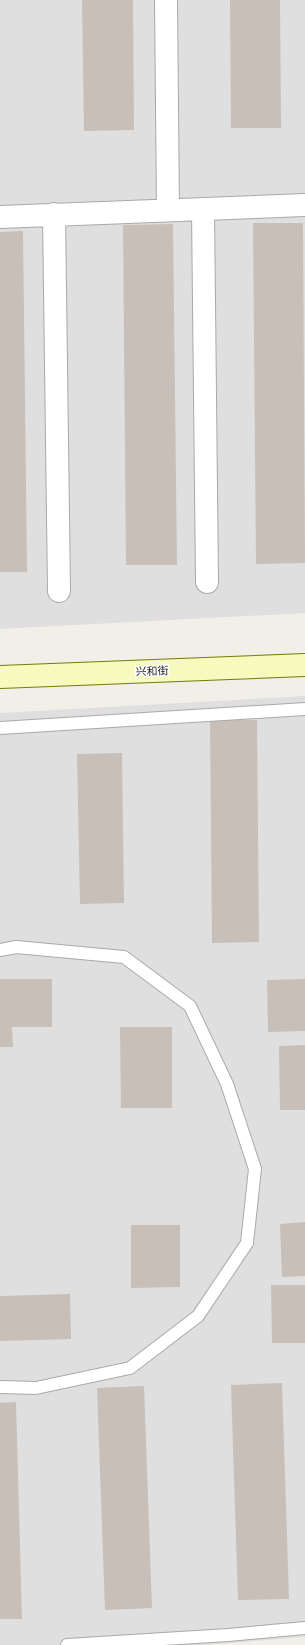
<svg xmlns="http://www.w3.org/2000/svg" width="305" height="1645" font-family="Figtree,'Noto Sans SC',sans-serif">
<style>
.residential{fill:#e0dfdf}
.building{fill:#c7bfb8}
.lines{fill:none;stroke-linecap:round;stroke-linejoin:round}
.lane-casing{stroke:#a9a9a9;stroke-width:14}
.street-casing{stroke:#a9a9a9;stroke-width:24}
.secondary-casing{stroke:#707d05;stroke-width:24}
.lane{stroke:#fff;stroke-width:12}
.street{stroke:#fff;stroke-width:22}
.secondary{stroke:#f7fabf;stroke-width:22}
.labels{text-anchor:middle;stroke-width:3;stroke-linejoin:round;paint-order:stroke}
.street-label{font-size:11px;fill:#222;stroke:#fff}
</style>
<rect width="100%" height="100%" fill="#f2efe9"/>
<path class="residential" d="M 0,0 L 305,0 L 305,613 L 0,629 Z
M 305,696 L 305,1637 L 206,1645 L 0,1645 L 0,713 Z"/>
<path class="building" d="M 82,0 L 133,0 L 134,130 L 84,131 Z
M 230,0 L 280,0 L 281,128 L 231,128 Z
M 253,223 L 303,223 L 305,563 L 256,564 Z
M 173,224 L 177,565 L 126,565 L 123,225 Z
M 23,231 L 27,572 L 0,572 L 0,232 Z
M 210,720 L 257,720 L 259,942 L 212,943 Z
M 122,753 L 124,903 L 80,904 L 77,754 Z
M 0,979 L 52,979 L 52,1027 L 12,1027 L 13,1047 L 0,1047 Z
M 305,979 L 305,1031 L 268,1032 L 267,980 Z
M 120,1027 L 172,1027 L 172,1108 L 121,1108 Z
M 305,1045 L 305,1110 L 280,1110 L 279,1046 Z
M 305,1222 L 305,1276 L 282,1277 L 280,1224 Z
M 131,1225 L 180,1225 L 180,1287 L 131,1288 Z
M 271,1285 L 305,1285 L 305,1343 L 272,1343 Z
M 70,1294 L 71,1339 L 0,1341 L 0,1296 Z
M 282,1383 L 289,1599 L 238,1600 L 231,1385 Z
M 144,1386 L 152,1608 L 105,1610 L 97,1388 Z
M 16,1402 L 22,1619 L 0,1619 L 0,1403 Z"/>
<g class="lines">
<defs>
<path id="lane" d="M 0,728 L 305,709
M 0,950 L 16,947 L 124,957 L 190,1006 L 227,1084 L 255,1169 L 247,1243 L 198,1316 L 130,1368 L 36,1388 L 0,1387
M 67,1645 L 228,1635 L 305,1628"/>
<path id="street" d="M 166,0 L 168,210
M 203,209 L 207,582
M 54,214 L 59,591
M 0,217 L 305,205"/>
<path id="secondary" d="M 0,677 L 305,665"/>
</defs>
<use href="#lane" class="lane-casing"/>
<use href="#street" class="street-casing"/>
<use href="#secondary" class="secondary-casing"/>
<use href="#lane" class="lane"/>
<use href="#street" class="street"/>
<use href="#secondary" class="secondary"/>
</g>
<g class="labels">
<g class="street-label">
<text transform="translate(152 671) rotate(-2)" y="4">兴和街</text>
</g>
</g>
</svg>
